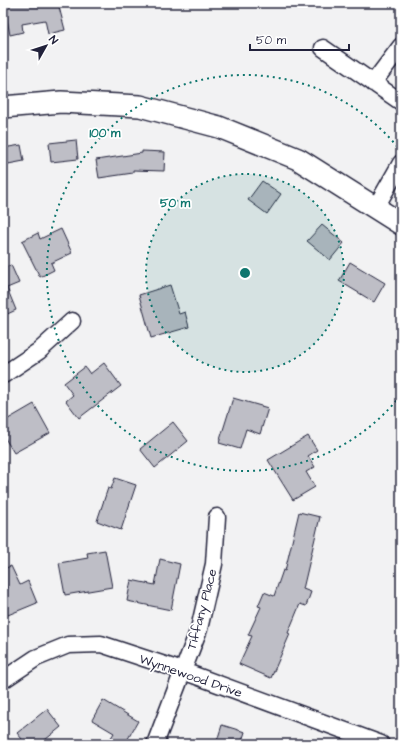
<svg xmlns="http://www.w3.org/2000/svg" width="404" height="747" font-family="'Architects Daughter',sans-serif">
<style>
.building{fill:#bebec6;stroke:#22223b}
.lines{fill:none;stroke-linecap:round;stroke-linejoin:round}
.minor-casing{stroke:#22223b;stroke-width:19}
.major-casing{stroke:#22223b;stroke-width:24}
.minor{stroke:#fff;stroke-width:16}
.major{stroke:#fff;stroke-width:21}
.ring{fill:none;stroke:#0f766e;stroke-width:2;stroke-dasharray:2 4}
.labels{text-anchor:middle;stroke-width:3.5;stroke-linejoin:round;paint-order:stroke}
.street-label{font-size:13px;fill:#22223b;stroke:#fff}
.centre{fill:#0f766e;stroke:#fff;stroke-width:2}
.ring-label{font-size:12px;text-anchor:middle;font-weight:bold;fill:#0f766e;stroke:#fff;stroke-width:3.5;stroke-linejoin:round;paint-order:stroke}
</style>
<rect width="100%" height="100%" fill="#f2f2f3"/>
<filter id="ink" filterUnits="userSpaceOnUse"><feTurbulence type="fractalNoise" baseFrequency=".025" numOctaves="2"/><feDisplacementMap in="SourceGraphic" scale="8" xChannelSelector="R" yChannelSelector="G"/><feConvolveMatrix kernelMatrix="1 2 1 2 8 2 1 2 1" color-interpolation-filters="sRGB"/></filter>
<g filter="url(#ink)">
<path class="building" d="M 4,3 L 58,3 L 65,30 L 48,34 L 45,20 L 22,24 L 23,32 L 10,35 Z
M 76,140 L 78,159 L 51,162 L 49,143 Z
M 21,145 L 24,161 L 3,165 L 3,148 Z
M 142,151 L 165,152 L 164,171 L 133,170 L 133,173 L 99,178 L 96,160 L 142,153 Z
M 262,181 L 281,194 L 267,214 L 248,200 Z
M 322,225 L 344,243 L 330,260 L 307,241 Z
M 61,229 L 72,253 L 51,263 L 54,270 L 40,277 L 22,241 L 38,233 L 40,239 Z
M 350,262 L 385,283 L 374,302 L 339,281 Z
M 11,265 L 19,283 L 7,288 L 16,310 L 3,316 L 3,268 Z
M 170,285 L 179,314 L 185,312 L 189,327 L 151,338 L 139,295 Z
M 104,363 L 121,386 L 79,418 L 66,401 L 73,395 L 64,383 L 85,367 L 90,374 Z
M 233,398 L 268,408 L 260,434 L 246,429 L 240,449 L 219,443 Z
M 34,404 L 50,433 L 14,453 L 3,435 L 3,422 Z
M 173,422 L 188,441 L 155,468 L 140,449 Z
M 308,436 L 317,450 L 308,456 L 315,467 L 306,472 L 315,487 L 293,500 L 268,460 Z
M 115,478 L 136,485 L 121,530 L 97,521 L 108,488 L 111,489 Z
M 299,512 L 320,517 L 303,589 L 311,592 L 306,606 L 300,604 L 288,633 L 290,634 L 271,678 L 239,664 L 252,636 L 248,635 L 261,607 L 258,606 L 264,592 L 274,596 L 283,570 L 285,571 Z
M 105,550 L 112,587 L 65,595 L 59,563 L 88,558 L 87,553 Z
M 160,559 L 180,564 L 171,610 L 127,601 L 131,580 L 155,585 Z
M 11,566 L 20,585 L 28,581 L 37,603 L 3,617 L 3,591 L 8,589 L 3,579 L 3,569 Z
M 103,700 L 138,721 L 125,744 L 107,744 L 114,733 L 92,720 Z
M 47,709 L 61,727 L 40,744 L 26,744 L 17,733 Z
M 222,725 L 245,732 L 241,744 L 216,744 Z"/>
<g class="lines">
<defs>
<path id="minor" d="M 323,48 L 401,102
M 373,83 L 401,46
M 376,207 L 401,163
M 3,375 L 39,351 L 72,321
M 3,680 L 36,658 L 68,645 L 101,644 L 183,671 L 381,744
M 155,744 L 199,629 L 214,564 L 217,517"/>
<path id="major" d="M 3,107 L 61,102 L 140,106 L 219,127 L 298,159 L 401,224"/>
</defs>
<use href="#minor" class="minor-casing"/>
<use href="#major" class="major-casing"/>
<use href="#minor" class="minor"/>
<use href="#major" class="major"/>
</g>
</g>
<circle cx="245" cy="273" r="99" fill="#0f766e" fill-opacity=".12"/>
<g class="ring">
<circle cx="245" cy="273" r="99"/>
<path d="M400 396A198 198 0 1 1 400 150"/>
</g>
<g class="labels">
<g class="street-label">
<text transform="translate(201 609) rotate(-75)" y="5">Tiffany Place</text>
<text transform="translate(191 675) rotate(19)" y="5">Wynnewood Drive</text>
</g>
</g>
<circle cx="245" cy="273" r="6" class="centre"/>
<g class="ring-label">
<text x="105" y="137">100 m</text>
<text x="175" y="207">50 m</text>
</g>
<rect width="404" height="747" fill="none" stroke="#fff" stroke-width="16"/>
<rect x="8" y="8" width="388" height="731" fill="none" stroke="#22223b" stroke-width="1.5" filter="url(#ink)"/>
<g transform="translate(46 46) rotate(51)" stroke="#ffffff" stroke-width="3" paint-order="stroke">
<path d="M0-3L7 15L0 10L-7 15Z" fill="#22223b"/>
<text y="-6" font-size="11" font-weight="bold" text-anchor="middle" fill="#22223b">N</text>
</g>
<path d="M250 44v6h99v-6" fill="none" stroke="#22223b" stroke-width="2"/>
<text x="256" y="44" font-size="12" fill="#22223b" stroke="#ffffff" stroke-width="3" paint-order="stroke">50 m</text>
</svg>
